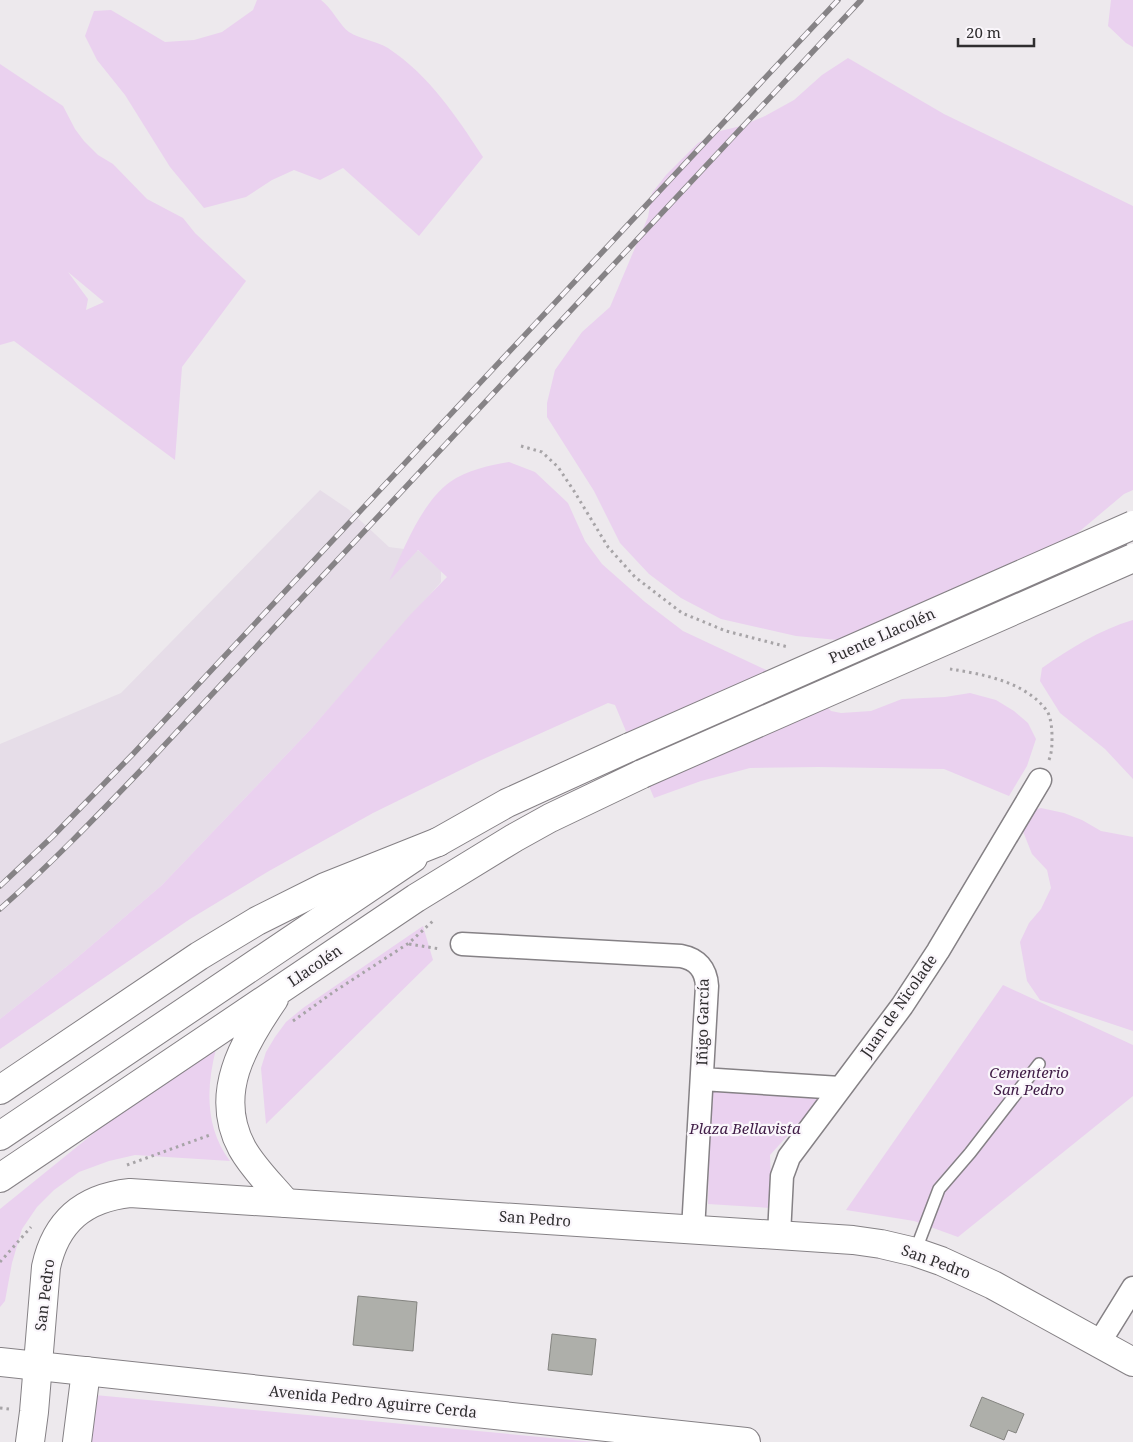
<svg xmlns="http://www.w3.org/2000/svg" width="1133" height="1442" font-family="'Noto Serif',serif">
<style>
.built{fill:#e6dde8}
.green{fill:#ead1ef;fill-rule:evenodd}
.building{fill:#aeafaa;stroke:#848480}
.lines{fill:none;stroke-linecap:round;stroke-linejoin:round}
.service-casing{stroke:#858185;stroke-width:14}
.minor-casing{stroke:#858185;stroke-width:25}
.tertiary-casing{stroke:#858185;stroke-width:30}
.secondary-casing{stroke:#858185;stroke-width:30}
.primary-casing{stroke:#858185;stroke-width:30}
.trunk-casing{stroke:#858185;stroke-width:30}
.path{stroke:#a7a4a7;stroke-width:3;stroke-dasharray:2.5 4;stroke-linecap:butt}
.service{stroke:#fff;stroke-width:11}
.minor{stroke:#fff;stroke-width:22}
.tertiary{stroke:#fff;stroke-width:28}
.secondary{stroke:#fff;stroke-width:28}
.primary{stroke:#fff;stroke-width:28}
.trunk{stroke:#fff;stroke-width:28}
.rail-casing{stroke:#868386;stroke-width:5.5}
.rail{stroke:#faf6fb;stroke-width:4;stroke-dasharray:11;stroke-linecap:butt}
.primary-bridge-casing{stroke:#858185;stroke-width:30;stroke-linecap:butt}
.primary-bridge{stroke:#fff;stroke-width:28}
.labels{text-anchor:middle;stroke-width:4.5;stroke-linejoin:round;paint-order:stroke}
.street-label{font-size:15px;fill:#2f2d2f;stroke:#faf6fb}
.park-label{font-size:15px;font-style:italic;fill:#3f1c46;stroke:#faf6fb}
</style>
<rect width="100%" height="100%" fill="#ede9ed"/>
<path class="built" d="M 320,490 L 348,509 L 389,547 L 419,551 L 441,571 L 441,582 L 310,730 L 162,885 L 71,963 L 0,1019 L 0,744 L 121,693 Z"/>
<path class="green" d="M 257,0 L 321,0 C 332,8 340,26 349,32 C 360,39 376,41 388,48 C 430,76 456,116 483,157 L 419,236 L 343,168 L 320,180 L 294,170 L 272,180 L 246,197 L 204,208 L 170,167 L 125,95 L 97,60 L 85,36 L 94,11 L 111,10 L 165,42 L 194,40 L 222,32 L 253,10 Z
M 1111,0 L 1133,0 L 1133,47 L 1126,43 L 1108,26 Z
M 848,58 L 944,114 L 1133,206 L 1133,490 L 1124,494 L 1055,552 L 1018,594 L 911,647 L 796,636 L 721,619 L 681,598 L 649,574 L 620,543 L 594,491 L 547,417 L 547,403 L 555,370 L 582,332 L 610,307 L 648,217 L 652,193 L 666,175 L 698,143 L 720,131 L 741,126 L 765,116 L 794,100 L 822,75 Z
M 0,64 L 63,106 L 75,129 L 84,141 L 98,155 L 113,164 L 147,199 L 183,218 L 195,233 L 246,281 L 182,367 L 175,460 L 14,341 L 0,345 ZM 68,272 L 104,302 L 86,310 L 88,299 Z
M 509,462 L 535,472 L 568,503 L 585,541 L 602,564 L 645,602 L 683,631 L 813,692 L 831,711 L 841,713 L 871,711 L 902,699 L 945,697 L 970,693 L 996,700 L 1014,711 L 1028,723 L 1036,739 L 1027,766 L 1009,796 L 944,769 L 818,767 L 750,768 L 701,781 L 654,798 L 615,705 L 608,703 L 479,761 L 373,813 L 269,871 L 190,919 L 0,1049 L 0,1019 L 71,963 L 162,885 L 310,730 L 410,615 L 447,577 L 418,550 L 389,581 C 404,549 421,503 450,482 C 467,470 490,465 509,462 Z
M 1133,620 L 1133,779 L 1105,749 L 1060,713 L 1040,681 L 1042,668 C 1071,648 1099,630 1133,620 Z
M 1041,808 L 1064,813 L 1082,820 L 1101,831 L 1133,837 L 1133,1031 L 1040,1000 L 1027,981 L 1020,942 L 1029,923 L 1041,909 L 1051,888 L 1047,870 L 1032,854 L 1022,829 L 1026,812 Z
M 423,926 L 433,960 L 266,1124 L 261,1068 L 266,1052 L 275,1037 L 286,1022 L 303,1008 Z
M 1003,985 L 1133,1045 L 1133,1096 L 958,1237 L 914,1221 L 846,1210 Z
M 216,1049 C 206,1088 205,1128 230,1161 L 135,1155 L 109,1161 L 79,1172 L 54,1190 L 37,1207 L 22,1229 L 12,1263 L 5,1301 L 0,1307 L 0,1209 L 115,1116 Z
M 710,1090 L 822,1098 L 770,1155 L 772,1208 L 708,1204 Z
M 95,1395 L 594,1442 L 89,1442 Z"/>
<path class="building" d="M 358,1296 L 417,1302 L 413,1351 L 353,1345 Z
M 552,1334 L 596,1339 L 592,1375 L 548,1370 Z
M 982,1397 L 1024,1414 L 1016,1433 L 1008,1430 L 1004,1440 L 970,1426 Z"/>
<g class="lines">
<defs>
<path id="service" d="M 915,1252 L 939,1189 L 970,1153 L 1039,1064"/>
<path id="minor" d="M 462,944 L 681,956 C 697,959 706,969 707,986 L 693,1230
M 702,1079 L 840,1088
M 779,1235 L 782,1176 L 789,1157 L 902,1006 L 938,951 L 1040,780
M 1099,1343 L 1133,1288"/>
<path id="tertiary" d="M 30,1442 L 34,1412 L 46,1267 C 56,1221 84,1198 130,1193 L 853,1240 L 881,1244 L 915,1252 L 941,1261 L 993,1285 L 1133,1362
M 77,1442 L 86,1371"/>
<path id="secondary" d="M 0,1136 L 413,858"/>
<path id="primary" d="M 438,842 L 507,803 L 630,747
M 274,999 C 243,1044 213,1094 242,1148 C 253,1168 271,1185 286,1203
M 0,1178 L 416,898 L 514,838 L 550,818 L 642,774"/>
<path id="trunk" d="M 0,1090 L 199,956 L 257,921 L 325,887 L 438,842
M 0,1362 L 746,1442"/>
</defs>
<use href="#service" class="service-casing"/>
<use href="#minor" class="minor-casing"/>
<use href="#tertiary" class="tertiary-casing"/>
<use href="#secondary" class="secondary-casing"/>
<use href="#primary" class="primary-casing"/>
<use href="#trunk" class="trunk-casing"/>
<path class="path" d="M 521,446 L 542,452 L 558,467 L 574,491 L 608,547 L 635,577 L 682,613 L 726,631 L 788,647
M 950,669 C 983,674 1026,682 1047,711 C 1051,717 1052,729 1052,737 C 1052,745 1052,752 1049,760
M 409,944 L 440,949
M 293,1021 L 335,991 L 409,943 L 434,920
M 127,1165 L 210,1135
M 0,1262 L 31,1227
M 0,1408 L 9,1409"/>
<use href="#service" class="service"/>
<use href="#minor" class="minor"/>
<use href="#tertiary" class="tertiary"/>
<use href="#secondary" class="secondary"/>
<use href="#primary" class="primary"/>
<use href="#trunk" class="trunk"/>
<defs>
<path id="rail" d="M 0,886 L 52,837 L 133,754 L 838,0
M 0,909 C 51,864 97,816 144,767 L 861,0"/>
</defs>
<use href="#rail" class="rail-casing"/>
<use href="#rail" class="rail"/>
<defs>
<path id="primary-bridge" d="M 630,747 L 1133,525
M 642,774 L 1133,558"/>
</defs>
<use href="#primary-bridge" class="primary-bridge-casing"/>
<use href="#primary-bridge" class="primary-bridge"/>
</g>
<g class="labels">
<g class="street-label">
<text transform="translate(882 636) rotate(-24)" y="5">Puente Llacolén</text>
<text transform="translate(315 966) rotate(-34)" y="5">Llacolén</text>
<text transform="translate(899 1006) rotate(-55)" y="5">Juan de Nicolade</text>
<text transform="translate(703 1022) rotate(-89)" y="5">Iñigo García</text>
<text transform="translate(535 1219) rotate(4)" y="5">San Pedro</text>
<text transform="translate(936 1262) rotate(20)" y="5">San Pedro</text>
<text transform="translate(45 1295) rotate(-83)" y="5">San Pedro</text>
<text transform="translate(373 1402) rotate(6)" y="5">Avenida Pedro Aguirre Cerda</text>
</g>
<g class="park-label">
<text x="1029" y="1078">Cementerio<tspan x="1029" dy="17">San Pedro</tspan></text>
<text x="745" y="1134">Plaza Bellavista</text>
</g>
</g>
<path d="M958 38v8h76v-8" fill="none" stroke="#2f2d2f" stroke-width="2.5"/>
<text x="966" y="38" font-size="15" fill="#2f2d2f" stroke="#faf6fb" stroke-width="4" paint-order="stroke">20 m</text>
</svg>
